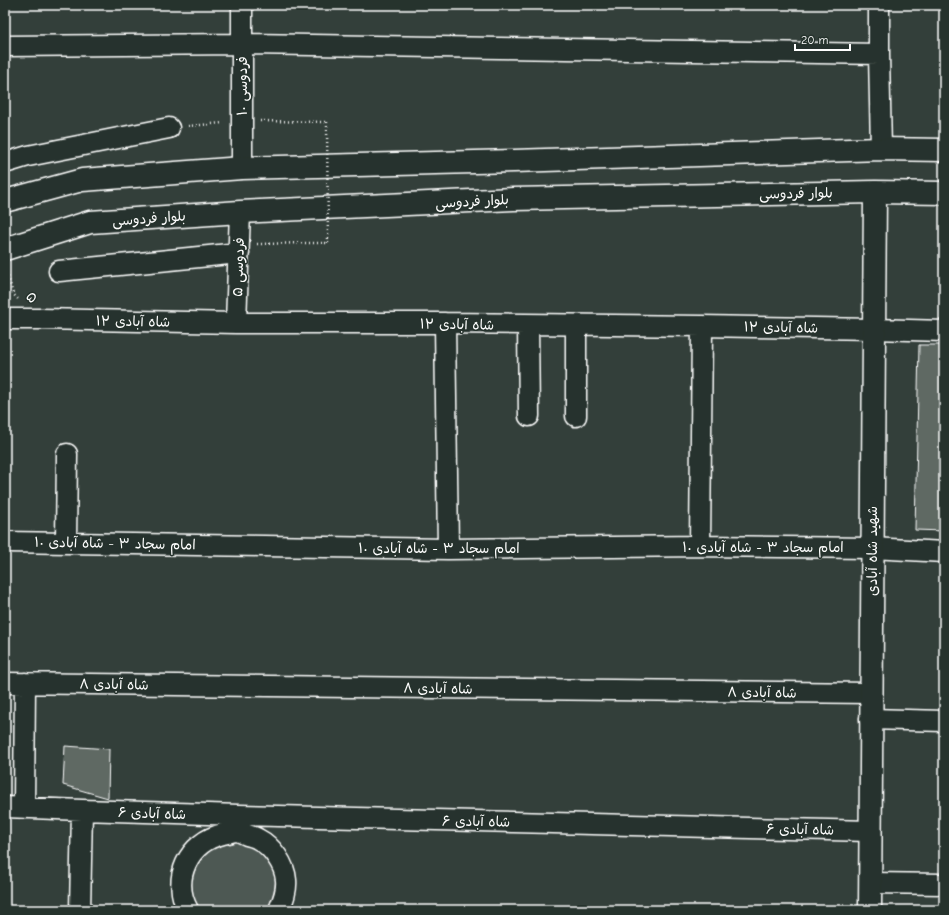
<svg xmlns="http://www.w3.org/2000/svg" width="949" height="915" font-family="'Comic Neue','Playpen Sans Arabic',sans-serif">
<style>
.green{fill:#4d5853;stroke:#a6aca9}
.building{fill:#5f6964;stroke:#fff}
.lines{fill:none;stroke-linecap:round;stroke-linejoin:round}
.minor-casing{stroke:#fff;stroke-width:23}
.major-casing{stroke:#fff;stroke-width:25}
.path{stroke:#fff;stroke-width:2.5;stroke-dasharray:1 3;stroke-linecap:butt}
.minor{stroke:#26332d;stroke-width:20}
.major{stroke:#26332d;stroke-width:22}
.path-bridge{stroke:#fff;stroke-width:2.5;stroke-dasharray:1 3;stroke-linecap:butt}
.labels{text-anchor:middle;stroke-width:3;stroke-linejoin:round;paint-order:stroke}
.street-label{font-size:14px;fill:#fff;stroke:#26332d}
</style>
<rect width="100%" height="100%" fill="#333f3a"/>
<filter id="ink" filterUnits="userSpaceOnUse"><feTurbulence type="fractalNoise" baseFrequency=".025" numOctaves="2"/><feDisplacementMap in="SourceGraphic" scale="8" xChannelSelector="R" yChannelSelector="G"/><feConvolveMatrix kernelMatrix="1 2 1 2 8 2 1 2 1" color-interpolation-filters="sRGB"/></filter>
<g filter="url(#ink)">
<path class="green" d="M 237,839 L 264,850 L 280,876 L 272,910 L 197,910 L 189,887 L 191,872 L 208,848 Z"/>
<path class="building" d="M 919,345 L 944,345 L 944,531 L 915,530 Z
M 65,746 L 109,749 L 108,798 L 63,785 Z"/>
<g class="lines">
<defs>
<path id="minor" d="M 879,5 L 879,54 L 881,149
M 5,46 L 242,44 L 879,54
M 5,163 L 28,156 L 169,128
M 242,168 L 242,5
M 59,271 L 239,253
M 5,319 L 41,319 L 236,323 L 445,323 L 702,326 L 874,329 L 944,331
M 236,323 L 240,212
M 445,323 L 448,549
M 528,325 L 529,416
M 576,416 L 576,325
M 5,542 L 448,549 L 700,546 L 872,548 L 944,552
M 66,542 L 67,454
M 700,546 L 702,326
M 5,683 L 871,693
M 870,719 L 944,721
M 5,807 L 82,810 L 239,815 L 870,831
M 24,808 L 25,683
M 870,883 L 944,884
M 80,910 L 82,810
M 188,910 C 171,879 188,842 223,834 C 228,833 233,831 238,831 C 241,832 244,834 247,835 C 251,836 255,837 258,839 C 272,846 285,865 286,880 C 287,891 283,900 279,910"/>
<path id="major" d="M 5,201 L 82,180 L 242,168 L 514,161 L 881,149 L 944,150
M 5,249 L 90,222 L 240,212 L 513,199 L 875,192 L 944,193
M 870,910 L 875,192"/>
</defs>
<use href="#minor" class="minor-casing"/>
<use href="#major" class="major-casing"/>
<path class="path" d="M 260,121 L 327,122
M 188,126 L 223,123
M 257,244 L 309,243 L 328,243
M 6,269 L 13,294 L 19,300"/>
<use href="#minor" class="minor"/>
<use href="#major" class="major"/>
<path class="path-bridge" d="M 327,122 L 328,243"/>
</g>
</g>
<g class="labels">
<g class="street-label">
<text transform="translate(242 86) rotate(-90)" y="5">فردوسی ۱۰</text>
<text transform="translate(796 193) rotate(-1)" y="5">بلوار فردوسی</text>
<text transform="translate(472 201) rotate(-3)" y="5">بلوار فردوسی</text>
<text transform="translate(149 218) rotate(-4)" y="5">بلوار فردوسی</text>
<text transform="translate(238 267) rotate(-88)" y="5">فردوسی ۵</text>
<text transform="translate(32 297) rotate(42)" y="5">۵</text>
<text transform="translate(133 321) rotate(1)" y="5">شاه آبادی ۱۲</text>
<text transform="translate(457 324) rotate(1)" y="5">شاه آبادی ۱۲</text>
<text transform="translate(781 327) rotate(1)" y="5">شاه آبادی ۱۲</text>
<text transform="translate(115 543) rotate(1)" y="5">امام سجاد ۳ - شاه آبادی ۱۰</text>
<text x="763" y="552">امام سجاد ۳ - شاه آبادی ۱۰</text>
<text x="439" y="553">امام سجاد ۳ - شاه آبادی ۱۰</text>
<text transform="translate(872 551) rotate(-90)" y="5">شهید شاه آبادی</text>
<text transform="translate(114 684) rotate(1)" y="5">شاه آبادی ۸</text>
<text transform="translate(438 688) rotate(1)" y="5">شاه آبادی ۸</text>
<text transform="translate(762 692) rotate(1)" y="5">شاه آبادی ۸</text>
<text transform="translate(152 813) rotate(2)" y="5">شاه آبادی ۶</text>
<text transform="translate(476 821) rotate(1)" y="5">شاه آبادی ۶</text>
<text transform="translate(800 829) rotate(1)" y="5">شاه آبادی ۶</text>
</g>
</g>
<rect width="949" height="915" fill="none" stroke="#26332d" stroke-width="20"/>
<rect x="10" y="10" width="929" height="895" fill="none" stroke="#fff" stroke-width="1.5" filter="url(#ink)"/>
<path d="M795 44v6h55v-6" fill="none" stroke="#ffffff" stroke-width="2"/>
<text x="801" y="44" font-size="12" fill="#ffffff" stroke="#26332d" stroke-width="3" paint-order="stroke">20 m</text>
</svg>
